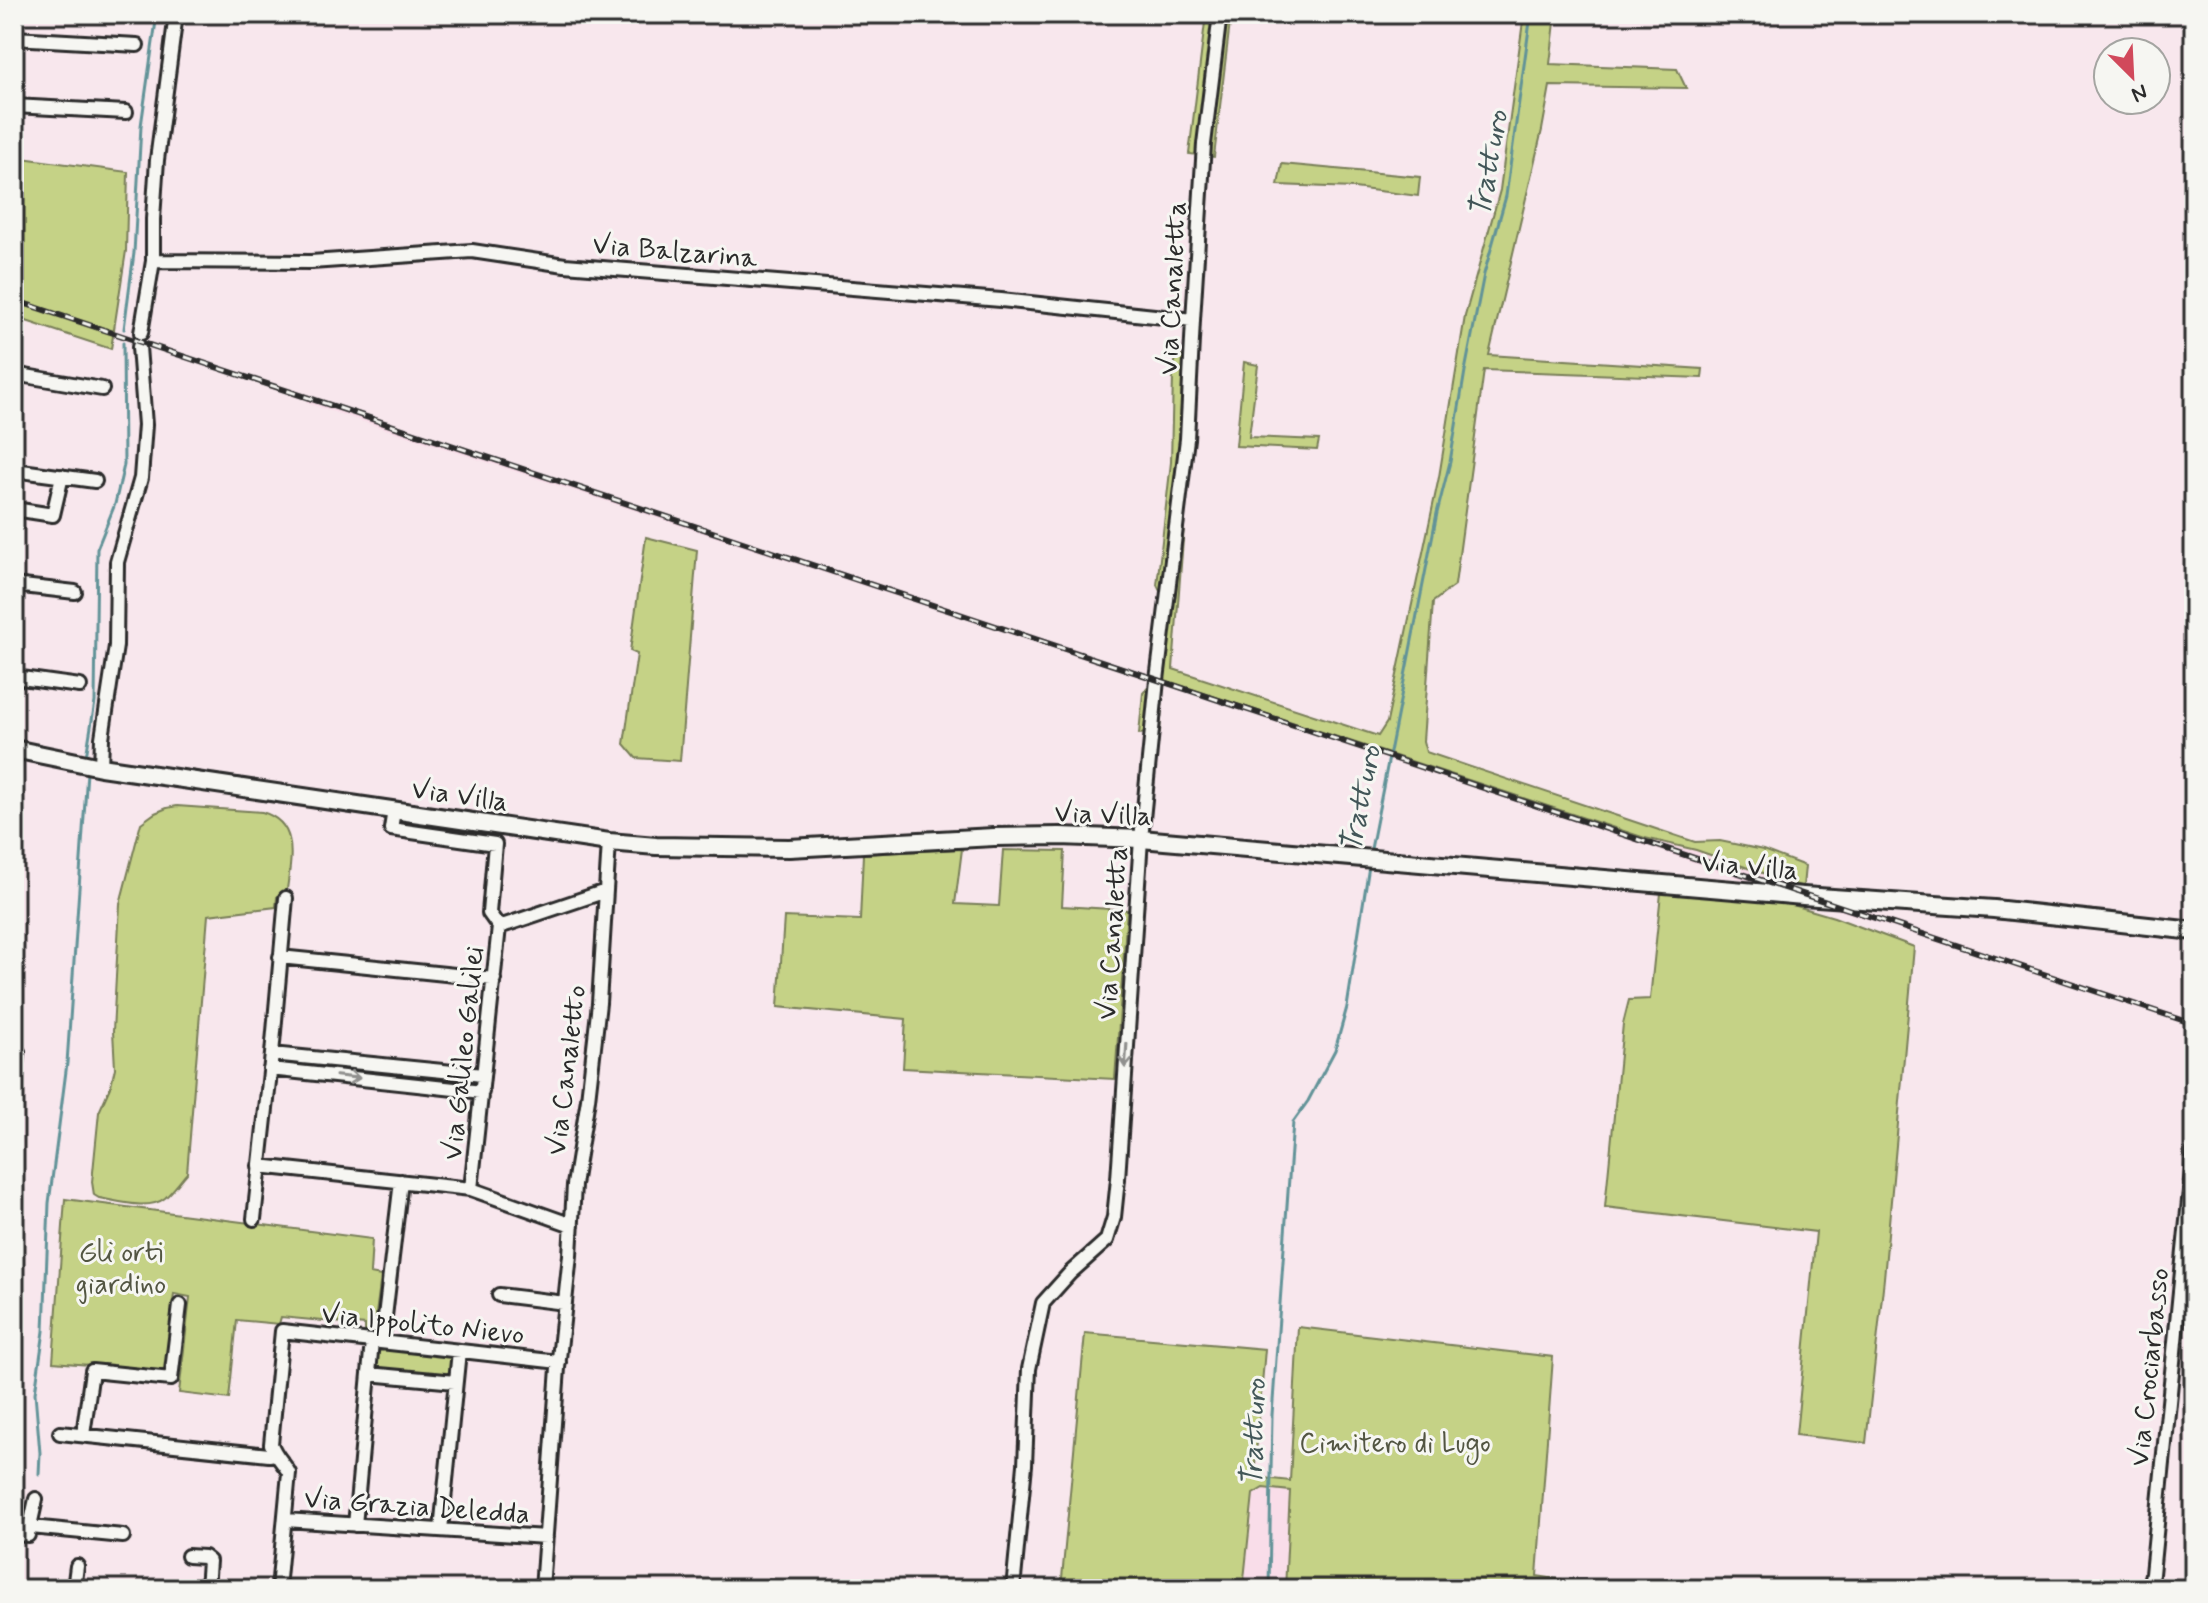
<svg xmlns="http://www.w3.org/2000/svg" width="2208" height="1603" font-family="Mynerve,sans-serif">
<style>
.built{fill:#f9dde9}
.green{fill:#c5d286;stroke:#787e58;stroke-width:2}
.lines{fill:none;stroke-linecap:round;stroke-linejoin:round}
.stream{stroke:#629398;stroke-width:3}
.street-casing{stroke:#2b2b2b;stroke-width:18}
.secondary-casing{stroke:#2b2b2b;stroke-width:22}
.street{stroke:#f6f6f2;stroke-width:12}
.secondary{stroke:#f6f6f2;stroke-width:16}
.rail-casing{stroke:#2b2b2b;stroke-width:6}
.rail{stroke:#f6f6f2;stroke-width:3;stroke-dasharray:9;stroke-linecap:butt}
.oneway{stroke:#90908e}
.labels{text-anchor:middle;stroke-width:6;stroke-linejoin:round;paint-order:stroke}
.street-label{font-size:28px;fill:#2b2b2b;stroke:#f6f6f2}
.park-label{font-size:28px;fill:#525542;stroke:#f6f6f2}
.water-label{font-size:30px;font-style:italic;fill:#425658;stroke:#f6f6f2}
</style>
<rect width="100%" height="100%" fill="#f8e7ed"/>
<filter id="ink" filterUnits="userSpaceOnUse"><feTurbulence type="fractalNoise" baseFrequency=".0125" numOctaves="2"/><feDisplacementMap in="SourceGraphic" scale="16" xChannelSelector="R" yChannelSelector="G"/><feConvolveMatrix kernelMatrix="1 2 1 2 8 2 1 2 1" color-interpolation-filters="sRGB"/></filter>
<g filter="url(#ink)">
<path class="built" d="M 308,396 L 940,604 L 1155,677 L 1154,681 L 306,403 Z
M 1164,680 L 1645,838 L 1696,850 L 1803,887 L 1754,884 L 1647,846 L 1163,684 Z
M 1837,902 L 2194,1021 L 2194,1025 L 1817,903 Z
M 1263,1488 L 1290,1491 L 1285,1589 L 1243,1589 L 1253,1494 Z"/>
<path class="green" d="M 1206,14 L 1231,14 L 1214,157 L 1189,154 Z
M 1524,14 L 1556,14 L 1550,64 L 1677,69 L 1686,88 L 1550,86 L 1542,130 L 1489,355 L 1703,369 L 1702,378 L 1484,370 L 1455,585 L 1433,602 L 1423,741 L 1426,752 L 1662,831 L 1695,842 L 1720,841 L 1763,850 L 1805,866 L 1803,887 L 1696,850 L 1645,838 L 1164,680 L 1160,732 L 1139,734 L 1143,693 L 1154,681 L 1163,597 L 1157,585 L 1171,462 L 1173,376 L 1176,356 L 1197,357 L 1173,669 L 1378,736 L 1387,722 L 1439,477 L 1465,316 L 1500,190 Z
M 14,157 L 128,172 L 126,251 L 111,349 L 14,317 Z
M 1282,164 L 1420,177 L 1418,196 L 1354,188 L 1278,185 Z
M 1244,362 L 1258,365 L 1249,437 L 1319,440 L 1317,450 L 1236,446 Z
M 646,537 L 697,550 L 680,761 L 636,758 L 624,744 L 637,654 L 630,651 Z
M 177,806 L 262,812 C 303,824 289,866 286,898 L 277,897 L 276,907 L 208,915 L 187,1173 C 180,1181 173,1191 165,1198 C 149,1211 118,1201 99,1198 L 94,1195 L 92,1182 L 99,1112 L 111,1085 L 115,1068 L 113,1031 L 120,904 L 141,823 L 155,813 L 167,808 Z
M 962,849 L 955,904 L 999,906 L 1003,850 L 1065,851 L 1062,906 L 1127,910 L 1115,1079 L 903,1068 L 906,1019 L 778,1007 L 784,917 L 860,920 L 863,854 Z
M 1661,893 L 1786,903 L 1834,917 L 1914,947 L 1884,1278 L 1866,1443 L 1796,1435 L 1816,1232 L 1605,1207 L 1623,1024 L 1629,1000 L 1650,999 Z
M 65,1199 L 372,1239 L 370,1274 L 381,1276 L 374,1329 L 373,1332 L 365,1331 L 365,1325 L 281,1317 L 279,1324 L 237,1320 L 229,1399 L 179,1393 L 190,1297 L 174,1294 L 165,1371 L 53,1362 Z
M 1298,1327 L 1553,1357 L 1537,1576 L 1618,1589 L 1285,1589 L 1290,1491 L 1263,1488 L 1253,1494 L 1243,1589 L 1061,1589 L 1085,1333 L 1265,1349 L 1254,1477 L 1290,1481 Z
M 375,1348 L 454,1356 L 453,1379 L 372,1372 Z"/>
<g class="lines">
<path class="stream" d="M 124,329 L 134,253 L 141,126 L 157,14
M 86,757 L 95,702 L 97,549 L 115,504 L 124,465 L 123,343
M 1370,854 L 1437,513 L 1450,462 L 1465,371 L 1484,274 L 1506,196 L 1531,14
M 39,1474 L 40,1453 L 35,1393 L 44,1331 L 49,1203 L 67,1063 L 87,772
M 1269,1589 L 1272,1415 L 1293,1122 L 1308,1101 L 1335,1050 L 1347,1007 L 1369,866"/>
<defs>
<path id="street" d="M 14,38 L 137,45
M 14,106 L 126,112
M 153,261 L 311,262 L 472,251 L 565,265 L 1001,300 L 1193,320
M 141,333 L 153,261 L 153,219 L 157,160 L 176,14
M 14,374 L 102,389
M 14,470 L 95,481
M 14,509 L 53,515 L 62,476
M 14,585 L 75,592
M 14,677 L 80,686
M 101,767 L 102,738 L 116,646 L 117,562 L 141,478 L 145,425 L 139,347
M 394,810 L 391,829 L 495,844 L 489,913 L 499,927
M 280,957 L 494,979
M 14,1052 L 18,1052 L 14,1100
M 272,1054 L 483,1075
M 270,1069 L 482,1092
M 259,1166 L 471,1189 L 572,1225
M 471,1189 L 499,927 L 606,891
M 254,1219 L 272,1054 L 286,898
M 499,1295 L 565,1303
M 382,1342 L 401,1181
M 369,1374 L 455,1382
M 60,1433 L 269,1455 L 275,1454
M 83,1435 L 92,1371 L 171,1379 L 180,1305
M 285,1520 L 546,1537
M 355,1525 L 372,1341
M 31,1527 L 123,1536
M 441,1530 L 459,1351
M 14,1534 L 28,1535 L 36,1499
M 188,1556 L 204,1557 L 209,1561 L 207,1589
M 74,1589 L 77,1566
M 278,1589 L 289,1473 C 284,1463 275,1456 271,1444 L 282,1331 L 559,1362
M 542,1589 L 558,1368 L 570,1255 L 574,1185 L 588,1099 L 599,1003 L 609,842
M 1013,1589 L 1025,1465 L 1029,1369 L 1043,1303 L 1070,1273 L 1107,1240 L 1114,1217 L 1118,1179 L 1141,839 L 1157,680 L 1187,439 L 1193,320 L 1204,144 L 1220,14
M 2148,1589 L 2152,1574 L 2194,1150"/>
<path id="secondary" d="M 14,749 L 101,767 L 609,842 L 656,846 L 789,848 L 994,837 L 1060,836 L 1141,839 L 1803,896 L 1994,909 L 2194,931"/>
</defs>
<use href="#street" class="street-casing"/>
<use href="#secondary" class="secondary-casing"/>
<use href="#street" class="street"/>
<use href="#secondary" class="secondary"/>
<defs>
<path id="rail" d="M 14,300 L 2194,1024"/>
</defs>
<use href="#rail" class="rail-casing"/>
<use href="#rail" class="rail"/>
</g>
<defs><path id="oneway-shaft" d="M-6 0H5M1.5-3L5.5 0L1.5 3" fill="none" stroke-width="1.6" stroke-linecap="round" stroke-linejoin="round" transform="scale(2)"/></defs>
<g class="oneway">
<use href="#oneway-shaft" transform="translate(1126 1056) rotate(94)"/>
<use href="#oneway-shaft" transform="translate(348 1077) rotate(6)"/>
</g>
</g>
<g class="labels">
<g class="street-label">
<text transform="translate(675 250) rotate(5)" y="10">Via Balzarina</text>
<text transform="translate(1171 288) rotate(-87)" y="10">Via Canaletta</text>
<text transform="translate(460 794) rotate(8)" y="10">Via Villa</text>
<text transform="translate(1103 813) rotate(2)" y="10">Via Villa</text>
<text transform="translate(1750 865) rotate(5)" y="10">Via Villa</text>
<text transform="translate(1111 933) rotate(-86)" y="10">Via Canaletta</text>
<text transform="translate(462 1053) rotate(-84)" y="10">Via Galileo Galilei</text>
<text transform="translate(565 1070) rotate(-83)" y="10">Via Canaletto</text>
<text transform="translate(423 1323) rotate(6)" y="10">Via Ippolito Nievo</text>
<text transform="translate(2148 1367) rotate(-84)" y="10">Via Crociarbasso</text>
<text transform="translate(417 1505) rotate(4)" y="10">Via Grazia Deledda</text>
</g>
<g class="park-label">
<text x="121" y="1261">Gli orti<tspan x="121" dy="32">giardino</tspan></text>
<text x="1395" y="1452">Cimitero di Lugo</text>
</g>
<g class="water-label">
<text transform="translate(1488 164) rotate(-80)" y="10">Tratturo</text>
<text transform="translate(1360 799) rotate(-79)" y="10">Tratturo</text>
<text transform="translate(1253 1433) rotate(-88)" y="10">Tratturo</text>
</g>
</g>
<rect width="2208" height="1603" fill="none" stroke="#f6f6f2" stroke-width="48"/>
<rect x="24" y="24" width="2160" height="1555" fill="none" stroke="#2b2b2b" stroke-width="3" filter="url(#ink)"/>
<g transform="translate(2132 76) rotate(156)"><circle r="38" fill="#f6f6f2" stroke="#a5a5a2" stroke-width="2"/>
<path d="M0-6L14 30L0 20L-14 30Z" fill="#d1495b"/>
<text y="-12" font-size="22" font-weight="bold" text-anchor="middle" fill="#2b2b2b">N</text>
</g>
</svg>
